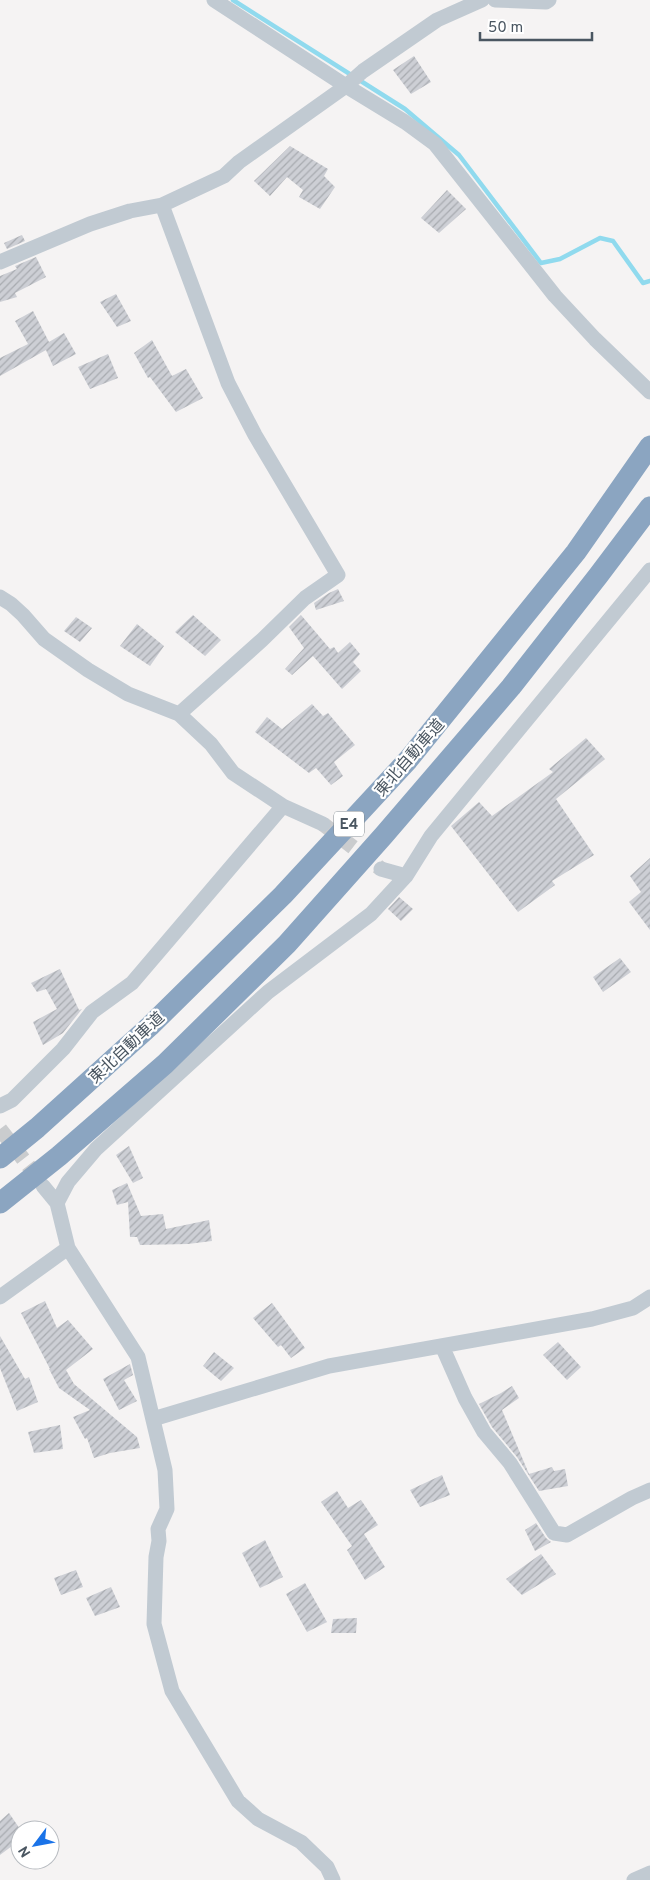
<svg xmlns="http://www.w3.org/2000/svg" width="650" height="1880" font-family="Overpass,'Noto Sans JP',sans-serif">
<style>
.lines{fill:none;stroke-linecap:round;stroke-linejoin:round}
.stream{stroke:#90daee;stroke-width:4.5}
.building{fill:url(#building-hatch)}
.minor-tunnel{stroke:#caccce;stroke-width:15;stroke-dasharray:15 8;stroke-linecap:butt}
.minor{stroke:#c1cad2;stroke-width:15}
.highway{stroke:#8ba5c1;stroke-width:21}
.labels{text-anchor:middle;stroke-width:4.5;stroke-linejoin:round;paint-order:stroke}
.shield{fill:#fff;stroke:#808990;stroke-width:1}
.shield-label{font-size:15px;font-weight:bold;fill:#4a5661}
.street-label{font-size:16px;fill:#4a5661;stroke:#fff}
</style>
<defs>
<pattern id="building-hatch" width="6" height="6" patternUnits="userSpaceOnUse" patternTransform="scale(1.25)"><rect width="6" height="6" fill="#cdcfd5"/><path d="M-1 1l2-2M0 6l6-6M5 7l2-2" fill="none" stroke="#a8abb0"/></pattern>
</defs>
<rect width="100%" height="100%" fill="#f5f3f3"/>
<g class="lines">
<path class="stream" d="M 233,0 L 405,109 L 459,155 L 541,263 L 560,259 L 600,238 L 613,241 L 643,283 L 650,281"/>
</g>
<path class="building" d="M 414,56 L 431,82 L 411,94 L 393,70 Z
M 290,146 L 328,169 L 324,176 L 335,187 L 320,209 L 299,197 L 303,190 L 287,177 L 270,196 L 254,181 Z
M 447,190 L 466,209 L 439,233 L 421,218 Z
M 22,235 L 25,241 L 7,249 L 4,243 Z
M 36,257 L 46,277 L 15,293 L 17,297 L 0,302 L 0,276 L 17,269 L 15,266 Z
M 116,294 L 131,321 L 117,327 L 100,302 Z
M 33,311 L 49,342 L 64,333 L 76,354 L 53,366 L 46,350 L 0,376 L 0,358 L 28,344 L 15,321 Z
M 152,340 L 172,376 L 186,369 L 203,398 L 176,412 L 150,377 L 148,378 L 134,353 Z
M 108,354 L 118,378 L 90,389 L 78,367 Z
M 338,589 L 344,601 L 316,610 L 314,603 L 329,593 Z
M 193,615 L 221,640 L 205,656 L 175,632 Z
M 301,615 L 330,649 L 334,647 L 338,653 L 350,642 L 360,654 L 353,662 L 361,671 L 342,689 L 313,656 L 292,675 L 285,669 L 304,648 L 289,627 Z
M 76,617 L 92,628 L 80,642 L 64,631 Z
M 137,624 L 164,646 L 150,666 L 120,646 Z
M 312,704 L 323,716 L 328,713 L 355,745 L 334,762 L 343,776 L 331,785 L 316,768 L 309,773 L 255,732 L 267,717 L 282,729 Z
M 586,738 L 605,759 L 556,799 L 594,855 L 552,881 L 555,885 L 518,912 L 451,826 L 479,802 L 492,816 L 553,772 L 549,769 Z
M 650,858 L 650,930 L 629,902 L 641,892 L 630,876 Z
M 399,897 L 413,909 L 401,921 L 388,909 Z
M 620,958 L 631,972 L 603,992 L 593,977 Z
M 60,969 L 79,1010 L 82,1009 L 63,1033 L 43,1045 L 33,1022 L 57,1009 L 46,989 L 37,992 L 31,983 Z
M 129,1146 L 143,1178 L 133,1183 L 116,1155 Z
M 127,1183 L 141,1216 L 163,1214 L 166,1229 L 209,1220 L 212,1241 L 188,1244 L 140,1245 L 137,1237 L 130,1237 L 128,1202 L 117,1205 L 112,1190 Z
M 45,1301 L 57,1328 L 68,1320 L 93,1349 L 66,1370 L 74,1384 L 137,1437 L 140,1448 L 110,1453 L 94,1458 L 87,1438 L 85,1439 L 73,1417 L 90,1410 L 59,1388 L 49,1369 L 50,1369 L 21,1313 Z
M 272,1303 L 305,1348 L 291,1358 L 281,1345 L 278,1347 L 253,1318 Z
M 0,1336 L 25,1379 L 29,1377 L 38,1402 L 17,1411 L 0,1368 Z
M 558,1342 L 581,1367 L 567,1380 L 543,1355 Z
M 214,1352 L 234,1368 L 221,1381 L 203,1366 Z
M 130,1364 L 133,1375 L 124,1380 L 137,1401 L 119,1410 L 103,1379 Z
M 512,1386 L 519,1398 L 502,1410 L 529,1474 L 552,1467 L 554,1471 L 565,1469 L 568,1486 L 539,1491 L 517,1457 L 492,1427 L 479,1404 L 501,1393 Z
M 60,1425 L 63,1449 L 34,1453 L 28,1432 Z
M 442,1475 L 450,1495 L 420,1507 L 410,1490 Z
M 337,1491 L 348,1508 L 361,1500 L 378,1525 L 364,1534 L 385,1567 L 365,1580 L 347,1550 L 352,1546 L 321,1502 Z
M 536,1523 L 546,1538 L 551,1542 L 535,1551 L 525,1530 Z
M 265,1540 L 283,1577 L 260,1588 L 242,1553 Z
M 541,1554 L 556,1574 L 522,1595 L 506,1579 Z
M 76,1570 L 83,1587 L 61,1595 L 54,1578 Z
M 305,1583 L 327,1622 L 307,1632 L 286,1594 Z
M 111,1587 L 120,1607 L 95,1616 L 86,1598 Z
M 357,1618 L 356,1633 L 331,1633 L 333,1619 Z
M 9,1813 L 20,1829 L 20,1840 L 0,1855 L 0,1821 Z"/>
<g class="lines">
<path class="minor-tunnel" d="M 323,824 L 381,869
M 0,1129 L 41,1182"/>
<path class="minor" d="M 214,0 L 346,86 L 405,122 L 435,144 L 555,296 L 595,339 L 650,392
M 495,0 L 546,2 L 549,0
M 162,205 L 228,383 L 255,435 L 338,575 L 305,598 L 262,640 L 179,714
M 0,262 L 90,224 L 130,211 L 162,205 L 224,176 L 239,162 L 346,86 L 363,71 L 437,20 L 482,0
M 0,597 L 11,604 L 23,615 L 44,639 L 88,670 L 128,694 L 179,714 L 211,744 L 233,773 L 283,806 L 323,824
M 381,869 L 406,876
M 0,1106 L 12,1100 L 63,1049 L 92,1012 L 132,983 L 283,806
M 43,1186 L 57,1203 L 68,1248 L 138,1357 L 165,1470 L 167,1509 L 158,1529 L 159,1541 L 156,1557 L 154,1624 L 172,1691 L 238,1801 L 258,1819 L 301,1842 L 327,1867 L 333,1880
M 57,1203 L 68,1182 L 96,1149 L 268,992 L 371,914 L 406,876 L 431,836 L 650,570
M 0,1297 L 68,1248
M 442,1346 L 465,1398 L 484,1432 L 510,1463 L 554,1533 L 567,1535 L 632,1498 L 650,1490
M 153,1419 L 329,1366 L 592,1319 L 633,1308 L 650,1297
M 634,1880 L 650,1873"/>
<path class="highway" d="M 0,1158 L 37,1128 L 150,1026 L 283,895 L 408,760 L 576,552 L 650,446
M 0,1203 L 59,1156 L 165,1064 L 287,944 L 384,835 L 511,687 L 598,576 L 650,507"/>
</g>
<g class="labels">
<rect class="shield" x="334" y="811.5" width="30" height="25" rx="4"/>
<g class="shield-label">
<text x="349" y="829">E4</text>
</g>
<g class="street-label">
<text transform="translate(409 757) rotate(-49)" y="6">東北自動車道</text>
<text transform="translate(126 1047) rotate(-43)" y="6">東北自動車道</text>
</g>
</g>
<g transform="translate(35 1845) rotate(238)"><circle r="24" fill="#ffffff" stroke="#b7bbc0"/>
<path d="M0-4L9 19L0 12L-9 19Z" fill="#1a73e8"/>
<text y="-8" font-size="14" font-weight="bold" text-anchor="middle" fill="#4a5661">N</text>
</g>
<path d="M480 32v8h112v-8" fill="none" stroke="#4a5661" stroke-width="2.5"/>
<text x="488" y="32" font-size="15" fill="#4a5661" stroke="#ffffff" stroke-width="4" paint-order="stroke">50 m</text>
</svg>
